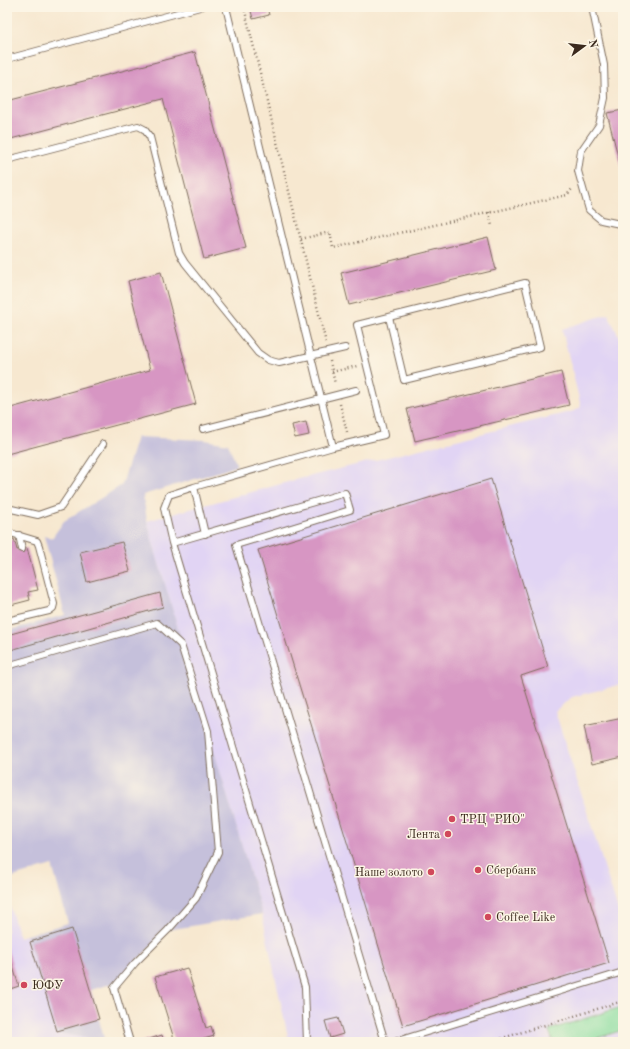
<svg xmlns="http://www.w3.org/2000/svg" width="630" height="1049" font-family="'Old Standard TT',serif">
<style>
.built{fill:#e1d4f4}
.industrial{fill:#c5c0db}
.green{fill:#88dd9f;stroke:#62845e}
.building{fill:#d796c3}
.lines{fill:none;stroke-linecap:round;stroke-linejoin:round}
.service-casing{stroke:#7d6c5c;stroke-width:8}
.path{stroke:#7d6c5c;stroke-width:2.5;stroke-dasharray:1 3;stroke-linecap:butt}
.service{stroke:#fff;stroke-width:6}
.poi-dot{fill:#d1495b;stroke:#fcf5e5;stroke-width:1.5}
.labels{text-anchor:middle;stroke-width:3;stroke-linejoin:round;paint-order:stroke}
.poi-label{font-size:12px;fill:#3b2a1e;stroke:#fcf5e5;text-anchor:start}
</style>
<rect width="100%" height="100%" fill="#fcf5e5"/>
<filter id="ink" filterUnits="userSpaceOnUse"><feTurbulence type="fractalNoise" baseFrequency=".025" numOctaves="2"/><feDisplacementMap in="SourceGraphic" scale="8" xChannelSelector="R" yChannelSelector="G"/><feConvolveMatrix kernelMatrix="1 2 1 2 8 2 1 2 1" color-interpolation-filters="sRGB"/></filter>
<filter id="wash" filterUnits="userSpaceOnUse"><feTurbulence type="fractalNoise" baseFrequency=".012" numOctaves="4" result="noise"/><feDisplacementMap in="SourceGraphic" scale="16" xChannelSelector="R" yChannelSelector="G"/><feGaussianBlur stdDeviation="0.9" result="paint"/><feColorMatrix in="noise" values="0 0 0 0 0 0 0 0 0 0 0 0 0 0 0 0 0 1.4 0 .05"/><feComposite in="paint" operator="in"/></filter>
<g filter="url(#wash)">
<rect width="100%" height="100%" fill="#f7e8d0"/>
<path class="built" d="M 608,314 L 623,345 L 623,684 L 572,697 L 555,711 L 623,926 L 623,1036 L 605,1042 L 289,1042 L 262,914 L 154,547 L 147,521 L 295,480 L 574,411 L 581,407 L 562,329 Z
M 7,896 L 19,937 L 26,935 L 57,1032 L 99,1040 L 100,1042 L 7,1042 Z"/>
<path class="industrial" d="M 137,437 L 205,440 L 228,444 L 237,466 L 143,495 L 147,521 L 154,547 L 262,914 L 168,930 L 114,983 L 91,990 L 104,1038 L 99,1040 L 57,1033 L 26,935 L 68,923 L 52,865 L 7,879 L 7,631 L 65,615 L 44,536 L 52,538 L 64,521 L 122,485 Z"/>
<path class="green" d="M 618,1008 L 623,1024 L 623,1030 L 585,1042 L 553,1042 L 549,1030 Z"/>
<g id="blocks">
<path class="building" d="M 250,7 L 267,7 L 269,15 L 253,19 Z
M 195,52 L 246,248 L 204,259 L 163,99 L 7,140 L 7,101 Z
M 623,110 L 623,167 L 621,168 L 607,113 Z
M 488,237 L 496,270 L 349,305 L 341,273 Z
M 161,272 L 196,404 L 7,454 L 7,409 L 150,370 L 128,281 Z
M 561,372 L 569,405 L 415,441 L 407,409 Z
M 306,422 L 309,435 L 295,438 L 292,425 Z
M 491,479 L 548,667 L 521,676 L 609,963 L 403,1026 L 258,550 Z
M 14,539 L 17,550 L 27,548 L 38,590 L 28,592 L 30,600 L 7,606 L 7,540 Z
M 122,542 L 130,571 L 87,582 L 80,552 Z
M 160,593 L 163,607 L 7,651 L 7,635 Z
M 623,718 L 623,757 L 592,764 L 584,726 Z
M 72,929 L 99,1019 L 57,1031 L 30,942 Z
M 7,948 L 19,986 L 7,990 Z
M 187,968 L 206,1028 L 211,1026 L 214,1036 L 194,1042 L 175,1042 L 155,977 Z
M 338,1018 L 343,1034 L 330,1038 L 325,1021 Z
M 162,1035 L 164,1042 L 140,1042 Z"/>
</g>
</g>
<g filter="url(#ink)">
<use href="#blocks" fill-opacity="0" stroke="#7d6c5c" stroke-width="1"/>
<g class="lines">
<defs>
<path id="service" d="M 7,7 L 8,7
M 592,7 L 604,65 L 605,98 L 599,125 L 581,151 L 578,171 L 589,210 L 601,220 L 620,224 L 623,227
M 7,59 L 200,7
M 7,160 L 138,126 L 144,129 L 150,137 L 179,253 L 185,263 L 258,353 L 268,360 L 279,363 L 345,348
M 203,429 L 356,390
M 333,447 L 384,435 L 357,325 L 525,283 L 540,347 L 404,380 L 389,317
M 7,508 L 38,515 L 61,507 L 103,444
M 7,532 L 37,541 L 39,546 L 54,604 L 53,608 L 49,611 L 7,621
M 205,534 L 194,487 L 333,447 L 226,7
M 19,535 L 22,549
M 172,543 L 164,508 L 169,495 L 194,487
M 7,666 L 157,623 L 181,645 L 208,731 L 218,852 L 196,898 L 168,930 L 135,963 L 114,988 L 130,1042
M 307,1042 L 305,987 L 172,543 L 345,493 L 350,510 L 236,545 L 385,1042
M 394,1042 L 623,972"/>
</defs>
<use href="#service" class="service-casing"/>
<path class="path" d="M 244,7 L 326,343
M 489,212 L 492,226
M 301,239 L 330,232 L 333,248 L 567,195 L 572,189
M 330,361 L 335,384
M 332,372 L 357,366
M 340,404 L 347,432
M 490,1042 L 623,1001"/>
<use href="#service" class="service"/>
</g>
</g>
<g class="poi-dot">
<circle cx="452" cy="819" r="4"/>
<circle cx="448" cy="834" r="4"/>
<circle cx="478" cy="870" r="4"/>
<circle cx="431" cy="872" r="4"/>
<circle cx="488" cy="917" r="4"/>
<circle cx="24" cy="985" r="4"/>
</g>
<g class="labels">
<g class="poi-label">
<text x="460" y="823">ТРЦ "РИО"</text>
<text x="440" y="838" text-anchor="end">Лента</text>
<text x="486" y="874">Сбербанк</text>
<text x="423" y="876" text-anchor="end">Наше золото</text>
<text x="496" y="921">Coffee Like</text>
<text x="32" y="989">ЮФУ</text>
</g>
</g>
<rect width="630" height="1049" fill="none" stroke="#fcf5e5" stroke-width="24"/>
<g transform="translate(584 46) rotate(75)" stroke="#fcf5e5" stroke-width="3" paint-order="stroke">
<path d="M0-3L7 15L0 10L-7 15Z" fill="#3b2a1e"/>
<text y="-6" font-size="11" font-weight="bold" text-anchor="middle" fill="#3b2a1e">N</text>
</g>
</svg>
